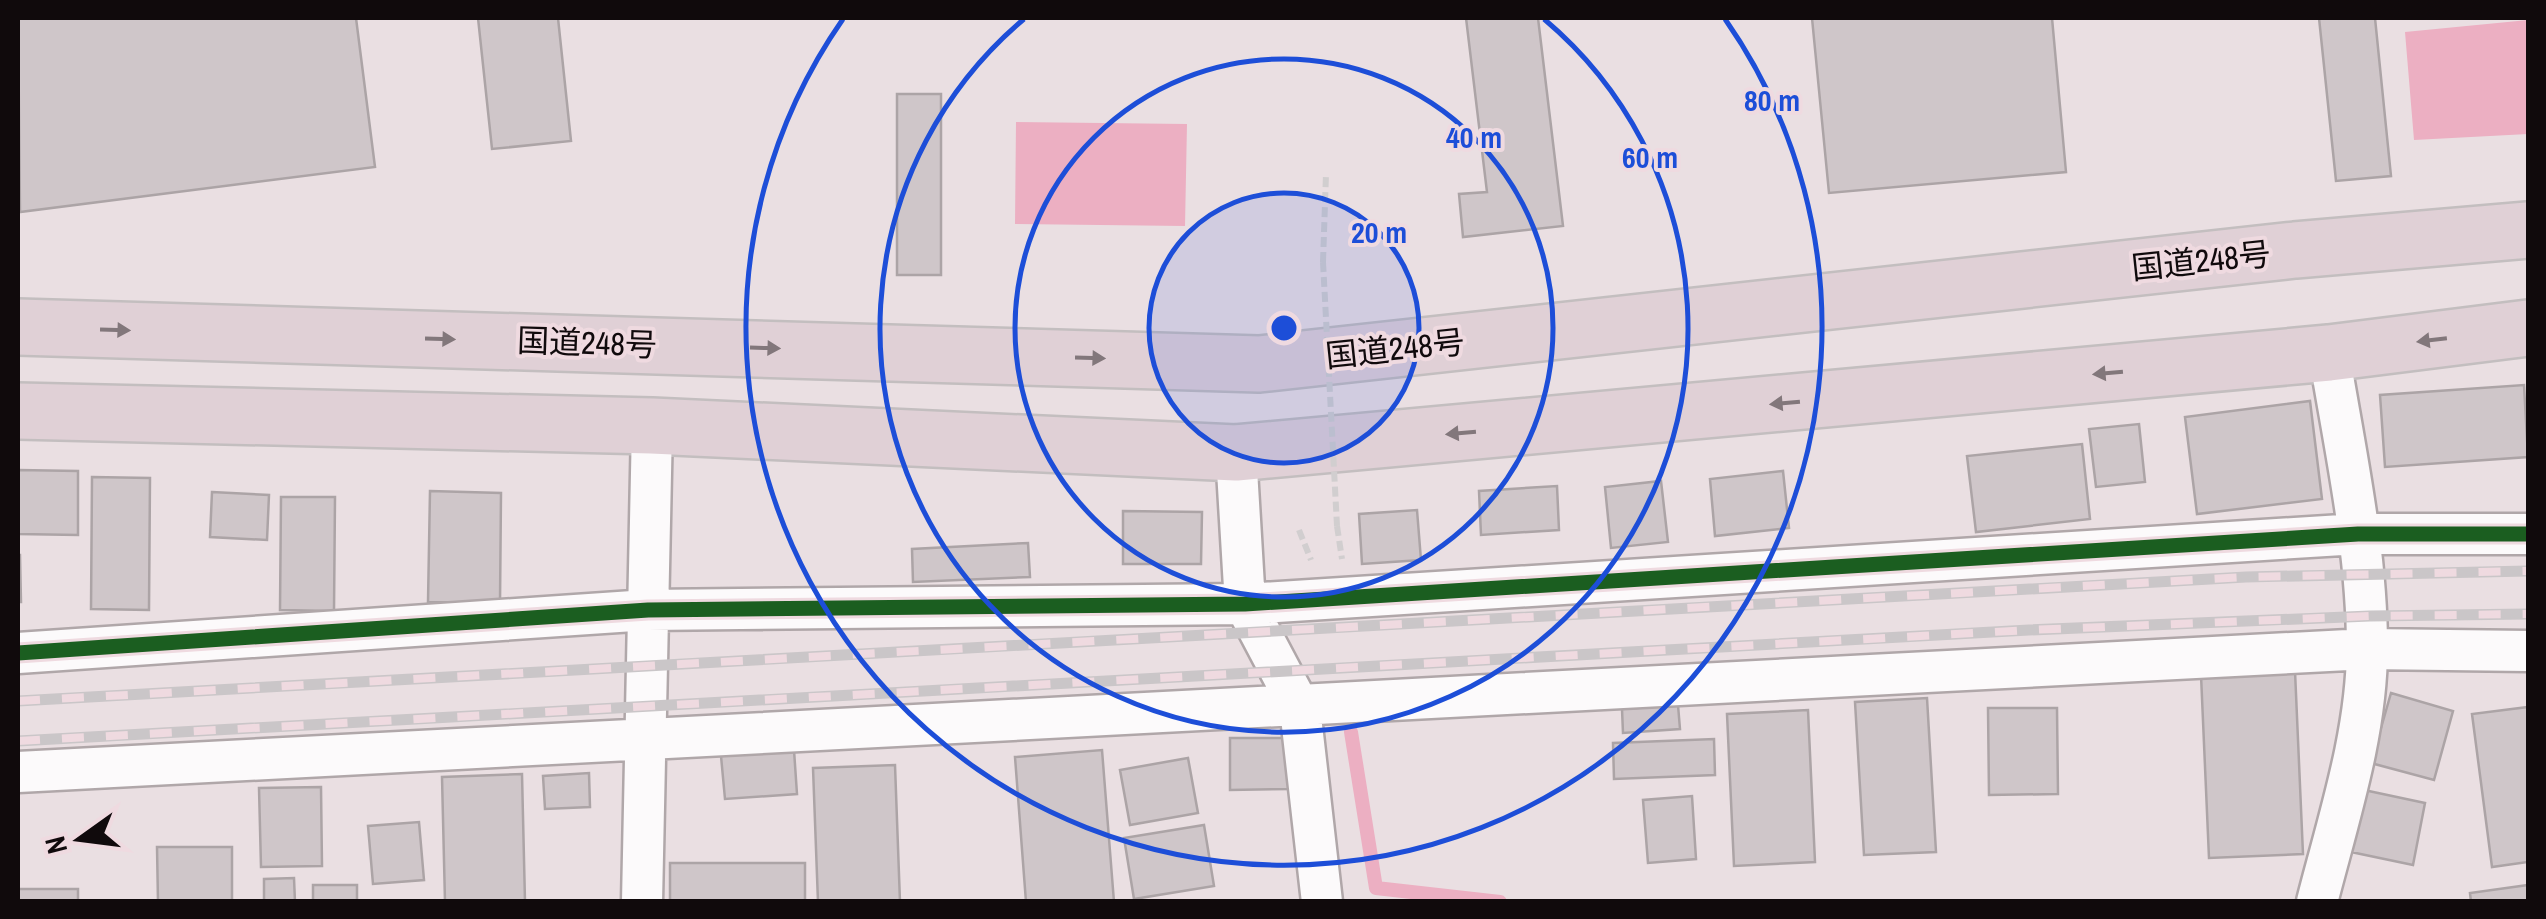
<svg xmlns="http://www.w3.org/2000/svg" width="2546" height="919" font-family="'Archivo Narrow','Noto Sans JP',sans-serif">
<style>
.water{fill:#ecafc2}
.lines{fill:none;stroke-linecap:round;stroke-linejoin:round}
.stream{stroke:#ecafc2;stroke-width:14}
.building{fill:#cfc6c9;stroke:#aca4a6;stroke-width:2.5}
.street-casing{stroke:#b0a7a9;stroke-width:45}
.highway-casing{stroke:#c3bebf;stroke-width:60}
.path{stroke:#d1cecf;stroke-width:6;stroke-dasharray:10 5;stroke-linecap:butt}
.street{stroke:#fcfafb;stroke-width:40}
.highway{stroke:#e0d0d6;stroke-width:55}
.rail-casing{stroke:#cac6c8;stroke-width:11}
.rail{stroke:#efdae0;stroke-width:8;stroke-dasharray:22;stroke-linecap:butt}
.path-bridge{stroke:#d1cecf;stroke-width:6;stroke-dasharray:10 5;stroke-linecap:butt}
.cycleway-casing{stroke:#efdae0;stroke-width:21}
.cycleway{stroke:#1b5e20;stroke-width:15}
.oneway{fill:#82777b}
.ring{fill:none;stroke:#1d4ed8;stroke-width:5}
.labels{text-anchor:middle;stroke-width:8;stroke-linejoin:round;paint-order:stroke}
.street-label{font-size:32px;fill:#100a0c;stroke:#efdae0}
.centre{fill:#1d4ed8;stroke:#efdae0;stroke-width:5}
.ring-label{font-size:30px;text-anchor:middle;font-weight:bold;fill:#1d4ed8;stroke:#efdae0;stroke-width:8;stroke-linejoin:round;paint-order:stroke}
</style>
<rect width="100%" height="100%" fill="#eadfe2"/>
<path class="water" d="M 2528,20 L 2528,134 L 2414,140 L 2405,32 Z
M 1016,122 L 1187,124 L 1185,226 L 1015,224 Z"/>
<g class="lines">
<path class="stream" d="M 1351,732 L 1376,888 L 1500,902"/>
</g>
<path class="building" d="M 18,18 L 356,18 L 375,167 L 20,212 Z
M 478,18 L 558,18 L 571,141 L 492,149 Z
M 1466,18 L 1538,18 L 1563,226 L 1463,237 L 1459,194 L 1487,192 Z
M 1812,18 L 2052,18 L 2066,172 L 1829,193 Z
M 2319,18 L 2375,18 L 2391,176 L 2336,181 Z
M 897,94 L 941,94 L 941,275 L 897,275 Z
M 2524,385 L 2528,457 L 2385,467 L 2380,395 Z
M 2310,401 L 2322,499 L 2197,514 L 2185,417 Z
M 2139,424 L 2145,482 L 2096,487 L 2089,429 Z
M 2082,444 L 2090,519 L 1976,532 L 1967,456 Z
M 18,470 L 78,471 L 78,535 L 18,534 Z
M 1783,471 L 1789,528 L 1715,536 L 1710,479 Z
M 92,477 L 150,478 L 149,610 L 91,609 Z
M 1661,481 L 1668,542 L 1611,548 L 1605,487 Z
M 1557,486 L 1559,530 L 1481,535 L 1479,491 Z
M 430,491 L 501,493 L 500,603 L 428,602 Z
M 212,492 L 269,495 L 267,540 L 210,537 Z
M 281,497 L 335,497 L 334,611 L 280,610 Z
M 1417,510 L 1421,560 L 1362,564 L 1359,514 Z
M 1123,511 L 1202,512 L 1201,564 L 1123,564 Z
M 1028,543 L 1030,577 L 913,582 L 912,549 Z
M 18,555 L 20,555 L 21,602 L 18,602 Z
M 2295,671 L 2303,854 L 2209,858 L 2201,675 Z
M 2391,693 L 2453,711 L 2434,780 L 2371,763 Z
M 1927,698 L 1936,852 L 1864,855 L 1855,702 Z
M 1678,705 L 1680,729 L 1623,733 L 1622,709 Z
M 2528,707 L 2528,862 L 2492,867 L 2472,714 Z
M 1988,708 L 2057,708 L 2058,794 L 1989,795 Z
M 1808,710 L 1815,862 L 1734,866 L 1727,714 Z
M 1230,738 L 1290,738 L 1291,789 L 1230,790 Z
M 1714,739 L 1715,775 L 1614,779 L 1613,743 Z
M 794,750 L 797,794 L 725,799 L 721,756 Z
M 1102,750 L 1114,902 L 1026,902 L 1015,757 Z
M 1188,758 L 1198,813 L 1130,825 L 1120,770 Z
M 895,765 L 900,902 L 818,902 L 813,768 Z
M 589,773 L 590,807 L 545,809 L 543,776 Z
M 522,774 L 525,902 L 445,902 L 442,777 Z
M 321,787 L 322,866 L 261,867 L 259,788 Z
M 2364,790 L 2425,803 L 2413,865 L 2351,852 Z
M 1692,796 L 1696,859 L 1648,863 L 1643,800 Z
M 419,822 L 424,880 L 373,884 L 368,826 Z
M 1204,825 L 1214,886 L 1134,899 L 1124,838 Z
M 157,847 L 232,847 L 232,902 L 158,902 Z
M 670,863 L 805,863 L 805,902 L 670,902 Z
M 294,878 L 295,902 L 264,902 L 264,879 Z
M 313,885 L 357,885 L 357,902 L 313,902 Z
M 2528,885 L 2528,902 L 2471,902 L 2470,893 Z
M 18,889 L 78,889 L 78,902 L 18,902 Z"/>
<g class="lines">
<defs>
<path id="street" d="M 1236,453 L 1245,604 L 1300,708 L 1322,902
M 18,653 L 648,610 L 1245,604 L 2358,534 L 2528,534
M 18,772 L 2367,649 L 2528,651
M 642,902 L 652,426
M 2317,902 C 2338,820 2367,733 2367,648 C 2367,549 2345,450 2329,353"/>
<path id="highway" d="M 18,327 L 1259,364 L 2295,250 L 2528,230
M 18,411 L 652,426 L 1236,453 L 2329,353 L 2528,328"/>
</defs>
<use href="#street" class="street-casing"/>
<use href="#highway" class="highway-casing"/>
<path class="path" d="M 1323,262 L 1326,174
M 1337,526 L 1342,559
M 1299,530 L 1311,560"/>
<use href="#street" class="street"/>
<use href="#highway" class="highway"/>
<defs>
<path id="rail" d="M 18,701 L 2246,577 L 2528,571
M 18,741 L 2029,630 L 2370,616 L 2528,614"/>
</defs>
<use href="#rail" class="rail-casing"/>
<use href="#rail" class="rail"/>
<path class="path-bridge" d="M 1323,262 L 1337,526"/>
<defs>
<path id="cycleway" d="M 18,653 L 648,610 L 1245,604 L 2358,534 L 2528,534"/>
</defs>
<use href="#cycleway" class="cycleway-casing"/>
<use href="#cycleway" class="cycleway"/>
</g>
<defs><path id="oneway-solid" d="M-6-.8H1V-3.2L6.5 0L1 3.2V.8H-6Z" transform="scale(2.5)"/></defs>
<g class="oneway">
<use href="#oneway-solid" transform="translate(115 330) rotate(2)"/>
<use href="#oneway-solid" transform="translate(440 339) rotate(2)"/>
<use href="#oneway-solid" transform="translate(2432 340) rotate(173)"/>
<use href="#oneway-solid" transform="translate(765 348) rotate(2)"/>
<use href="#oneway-solid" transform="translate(1090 358) rotate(2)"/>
<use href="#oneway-solid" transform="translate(2108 373) rotate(175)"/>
<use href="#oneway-solid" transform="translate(1785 403) rotate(175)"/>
<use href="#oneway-solid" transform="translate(1461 433) rotate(175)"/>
</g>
<circle cx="1284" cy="328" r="135" fill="#1d4ed8" fill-opacity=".12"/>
<g class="ring">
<circle cx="1284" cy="328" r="135"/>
<circle cx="1284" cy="328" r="269"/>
<path d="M1544 19A404 404 0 1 1 1024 19"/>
<path d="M1725 19A538 538 0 1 1 843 19"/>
</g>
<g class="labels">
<g class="street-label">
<text transform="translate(2201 261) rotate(-6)" y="11">国道248号</text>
<text transform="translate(587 343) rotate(2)" y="11">国道248号</text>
<text transform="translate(1395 349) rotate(-6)" y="11">国道248号</text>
</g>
</g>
<circle cx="1284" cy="328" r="15" class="centre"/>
<g class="ring-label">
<text x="1772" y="111">80 m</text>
<text x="1474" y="148">40 m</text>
<text x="1650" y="168">60 m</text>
<text x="1379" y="243">20 m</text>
</g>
<rect width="2546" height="919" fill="none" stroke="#100a0c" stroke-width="40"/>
<g transform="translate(80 839) rotate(256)" stroke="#efdae0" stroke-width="8" paint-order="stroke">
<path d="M0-8L18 38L0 25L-18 38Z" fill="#100a0c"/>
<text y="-15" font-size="28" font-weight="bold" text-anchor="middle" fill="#100a0c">N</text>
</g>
</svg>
